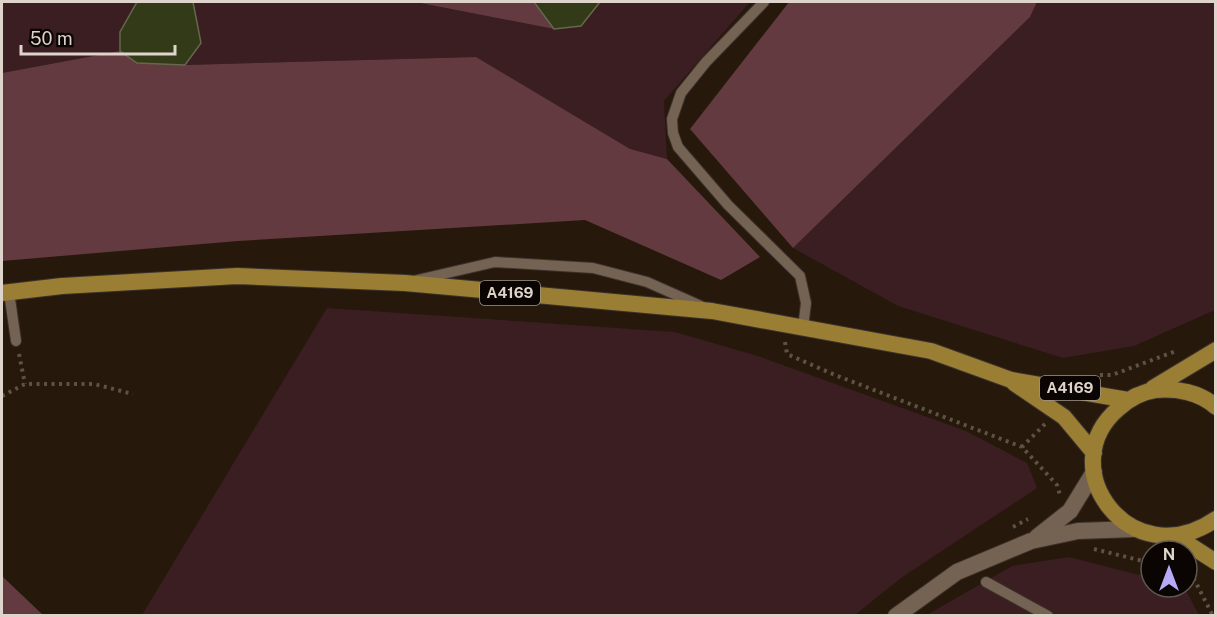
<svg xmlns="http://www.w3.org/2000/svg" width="1217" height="617" font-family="'Public Sans',sans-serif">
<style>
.green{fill:#3a1e22}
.forest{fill:#623a40}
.water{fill:#333a17;stroke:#66684d;stroke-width:1.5}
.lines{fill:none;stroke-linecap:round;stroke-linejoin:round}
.service-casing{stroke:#3c322d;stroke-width:12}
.tertiary-casing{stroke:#3c322d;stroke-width:18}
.primary-casing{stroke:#3c322d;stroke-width:18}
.path{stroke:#5e5145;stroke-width:4;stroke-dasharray:3 4.5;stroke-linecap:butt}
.service{stroke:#746252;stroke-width:10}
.tertiary{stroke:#746252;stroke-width:16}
.primary{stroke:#997e33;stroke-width:16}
.labels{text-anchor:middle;stroke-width:5;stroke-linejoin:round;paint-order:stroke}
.shield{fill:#0a0502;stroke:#9e968f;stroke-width:1.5}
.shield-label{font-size:15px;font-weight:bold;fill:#ded4cb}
</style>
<rect width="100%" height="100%" fill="#26180a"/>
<path class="green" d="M 2,2 L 137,2 L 120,32 L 120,51 L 2,73 Z
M 193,2 L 415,2 L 554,29 L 581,26 L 600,2 L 750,2 L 664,101 L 667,159 L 630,150 L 476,57 L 185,65 L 201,43 Z
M 1037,2 L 1215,2 L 1215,310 L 1134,346 L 1063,358 L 898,306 L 793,248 L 1030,17 Z
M 327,308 L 675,332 L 758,356 L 966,431 L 1027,463 L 1037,488 L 901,578 L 855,615 L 142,615 Z
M 1069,557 L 1151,578 L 1151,587 L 1184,587 L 1199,615 L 925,616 L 1012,566 Z"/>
<path class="forest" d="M 415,2 L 534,2 L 554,29 Z
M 789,2 L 1037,2 L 1030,17 L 793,248 L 690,129 Z
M 120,51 L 137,63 L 185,65 L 476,57 L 630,149 L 667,159 L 760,257 L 721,280 L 585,220 L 238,241 L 2,261 L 2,73 Z
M 2,576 L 43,615 L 2,615 Z"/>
<path class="water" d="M 137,2 L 193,2 L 201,43 L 185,65 L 137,63 L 120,51 L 120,32 Z
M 534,2 L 600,2 L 581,26 L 554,29 Z"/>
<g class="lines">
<defs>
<path id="service" d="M 764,2 L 706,62 L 681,93 L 672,119 L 673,133 L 678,147 L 728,205 L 800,276 L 806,303 L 803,328
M 417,280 L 495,262 L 593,268 L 647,282 L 701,306
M 9,292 L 16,341
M 986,582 L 1048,616"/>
<path id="tertiary" d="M 1037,537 L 1070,511 L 1094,472
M 896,616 L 957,572 L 1031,541 L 1078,531 L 1134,529"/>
<path id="primary" d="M 2,293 L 62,286 L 237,276 L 405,283 L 712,311 L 931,351 L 1011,380 L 1128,400
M 1014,383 L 1064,417 L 1094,453
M 1153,388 L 1216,350
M 1216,407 C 1200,392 1176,388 1155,390 C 1141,392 1129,399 1119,408 C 1050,466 1130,578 1216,519
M 1177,537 L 1216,562"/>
</defs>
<use href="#service" class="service-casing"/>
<use href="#tertiary" class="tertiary-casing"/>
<use href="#primary" class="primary-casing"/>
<path class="path" d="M 785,342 L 787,354 L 835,375 L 1022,447
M 19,354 L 25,384
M 1100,375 L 1112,375 L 1176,351
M 2,396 L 25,384 L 94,384 L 133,394
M 1045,424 L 1022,447 L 1057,485 L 1060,495
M 1013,527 L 1028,519
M 1094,549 L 1151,563
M 1187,575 L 1193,577 L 1213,616"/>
<use href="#service" class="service"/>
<use href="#tertiary" class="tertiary"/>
<use href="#primary" class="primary"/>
</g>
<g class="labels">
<g class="shield">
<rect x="480" y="281" width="60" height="24" rx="4.5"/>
<rect x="1040" y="376" width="60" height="24" rx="4.5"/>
</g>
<g class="shield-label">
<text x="510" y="298">A4169</text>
<text x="1070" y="393">A4169</text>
</g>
</g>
<rect width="1217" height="617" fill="none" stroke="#ded4cb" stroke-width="6"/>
<g transform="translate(1169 569)"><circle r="28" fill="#0a0502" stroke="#5f5852" stroke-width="1.5"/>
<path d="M0-4.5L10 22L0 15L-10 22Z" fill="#b7abf8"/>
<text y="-9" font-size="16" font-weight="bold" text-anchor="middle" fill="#ded4cb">N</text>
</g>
<path d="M21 45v9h154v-9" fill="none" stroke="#ded4cb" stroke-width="3"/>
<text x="30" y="45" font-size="18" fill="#ded4cb" stroke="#0a0502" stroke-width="4.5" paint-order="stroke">50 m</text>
</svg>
